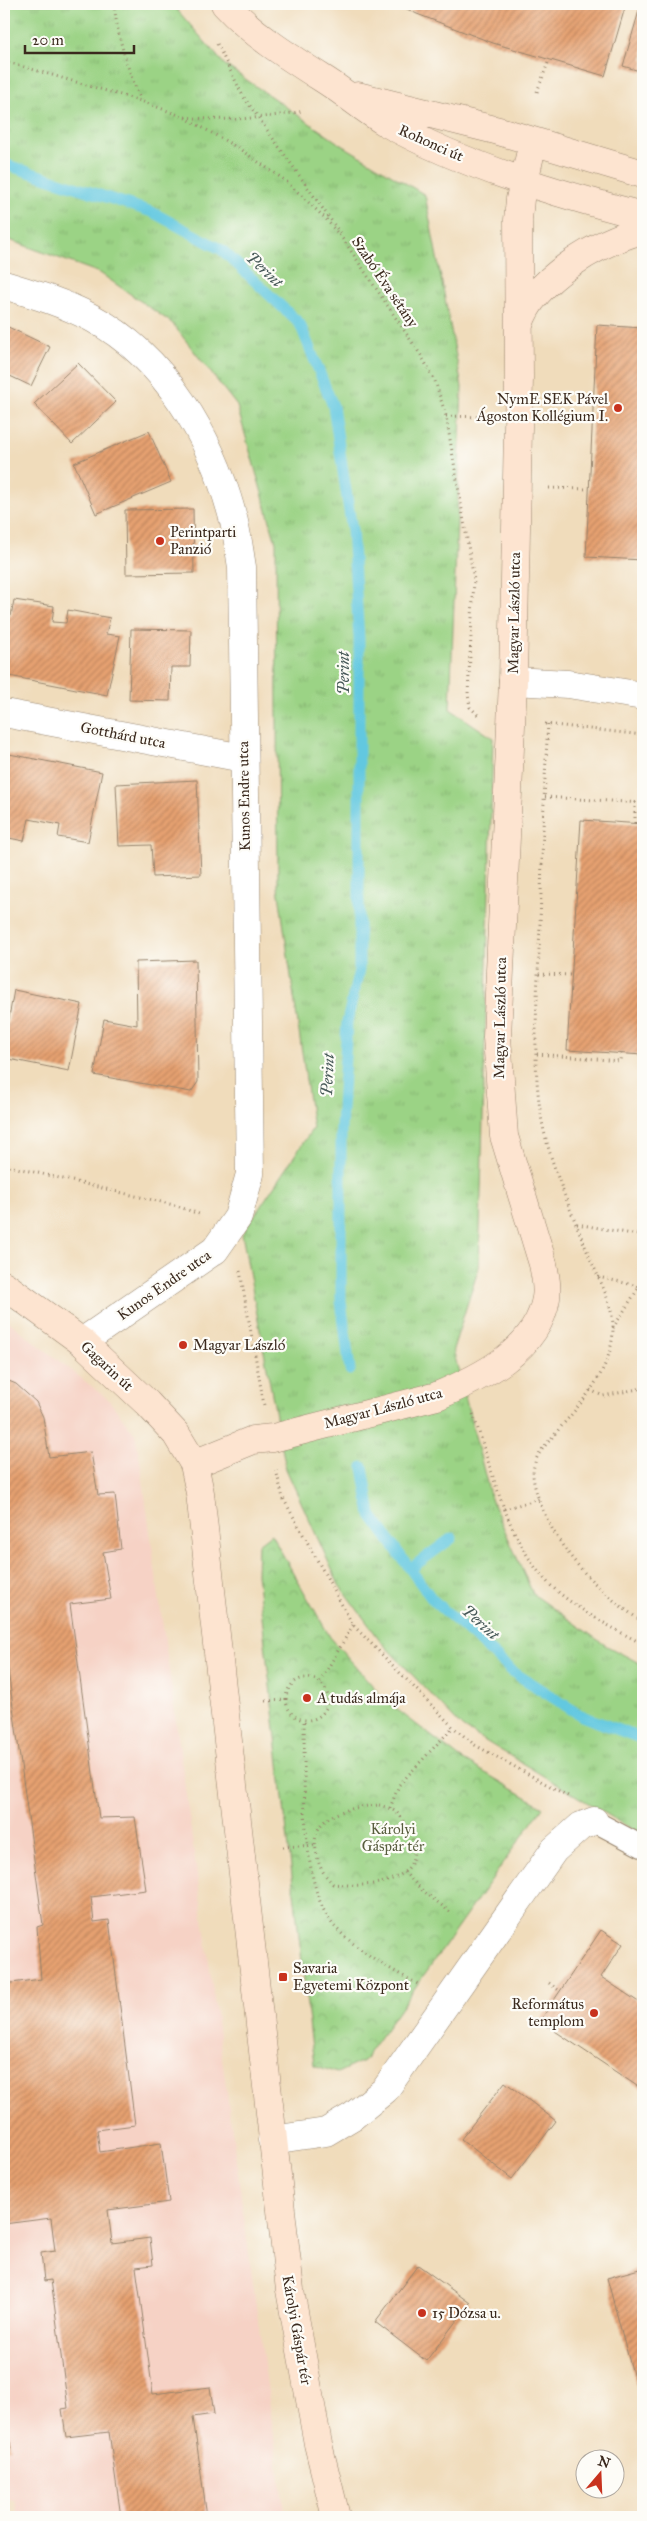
<svg xmlns="http://www.w3.org/2000/svg" width="647" height="2521" font-family="'IM FELL Great Primer',serif">
<style>
.built{fill:#f6d2c5}
.grass{fill:url(#grass-tufts);stroke:#6b7e52}
.park{fill:url(#park-crowns);stroke:#6b7e52}
.lines{fill:none;stroke-linecap:round;stroke-linejoin:round}
.stream{stroke:#62c8e0;stroke-width:11}
.building{fill:url(#building-hatch)}
.lane-casing{stroke:#96836c;stroke-width:23}
.street-casing{stroke:#96836c;stroke-width:29}
.secondary-casing{stroke:#96836c;stroke-width:29}
.path{stroke:#96836c;stroke-width:3;stroke-dasharray:1 4;stroke-linecap:butt}
.lane{stroke:#fff;stroke-width:21}
.street{stroke:#fff;stroke-width:28}
.secondary{stroke:#fde4d0;stroke-width:28}
.poi-dot{fill:#c8321e;stroke:#fdfcf7;stroke-width:2}
.labels{text-anchor:middle;stroke-width:4.5;stroke-linejoin:round;paint-order:stroke}
.street-label{font-size:15px;fill:#3b2a1e;stroke:#fdfcf7}
.poi-label{font-size:15px;fill:#3b2a1e;stroke:#fdfcf7;text-anchor:start}
.park-label{font-size:15px;fill:#585d3d;stroke:#fdfcf7}
.water-label{font-size:16px;font-style:italic;fill:#475958;stroke:#fdfcf7}
</style>
<defs>
<pattern id="grass-tufts" width="24" height="20" patternUnits="userSpaceOnUse" patternTransform="scale(1.25)"><rect width="24" height="20" fill="#9bd385"/><path d="M3 7l-1-3M5 7V3M7 7l1-3M15 17l-1-3M17 17v-4M19 17l1-3" fill="none" stroke="#86b572"/></pattern>
<pattern id="park-crowns" width="20" height="18" patternUnits="userSpaceOnUse" patternTransform="scale(1.25)"><rect width="20" height="18" fill="#9bd385"/><path d="M2 6a3 3 0 1 1 6 0M12 15a3 3 0 1 1 6 0" fill="none" stroke="#86b572"/></pattern>
<pattern id="building-hatch" width="6" height="6" patternUnits="userSpaceOnUse" patternTransform="scale(1.25)"><rect width="6" height="6" fill="#e6a171"/><path d="M-1 1l2-2M0 6l6-6M5 7l2-2" fill="none" stroke="#bc835c"/></pattern>
</defs>
<rect width="100%" height="100%" fill="#fdfcf7"/>
<filter id="ink" filterUnits="userSpaceOnUse"><feTurbulence type="fractalNoise" baseFrequency=".02" numOctaves="2"/><feDisplacementMap in="SourceGraphic" scale="10" xChannelSelector="R" yChannelSelector="G"/><feConvolveMatrix kernelMatrix="1 2 1 2 8 2 1 2 1" color-interpolation-filters="sRGB"/></filter>
<filter id="wash" filterUnits="userSpaceOnUse"><feTurbulence type="fractalNoise" baseFrequency=".0096" numOctaves="4" result="noise"/><feDisplacementMap in="SourceGraphic" scale="20" xChannelSelector="R" yChannelSelector="G"/><feGaussianBlur stdDeviation="1.12" result="paint"/><feColorMatrix in="noise" values="0 0 0 0 0 0 0 0 0 0 0 0 0 0 0 0 0 1.4 0 .05"/><feComposite in="paint" operator="in"/></filter>
<g filter="url(#wash)">
<rect width="100%" height="100%" fill="#f0dcbb"/>
<path class="built" d="M 4,1318 L 108,1399 L 135,1434 L 141,1466 L 285,2517 L 18,2517 L 15,2500 L 4,2501 L 4,1641 L 43,1925 L 37,1927 L 41,1979 L 62,2134 L 135,2125 L 94,1922 L 91,1897 L 145,1890 L 99,1818 L 70,1604 L 111,1599 L 103,1552 L 121,1549 L 115,1494 L 98,1495 L 91,1452 L 49,1457 L 43,1417 L 36,1402 L 16,1384 L 4,1379 Z"/>
<path class="grass" d="M 4,4 L 172,4 L 225,65 L 337,142 L 425,195 L 462,387 L 450,709 L 493,738 L 479,1267 L 453,1349 L 491,1499 L 533,1594 L 605,1645 L 643,1665 L 643,1836 L 462,1727 L 383,1644 L 339,1585 L 286,1469 L 242,1234 L 313,1128 L 278,887 L 276,542 L 237,406 L 172,323 L 100,273 L 4,238 Z"/>
<path class="park" d="M 271,1534 L 330,1637 L 386,1701 L 460,1758 L 543,1807 L 363,2061 L 337,2073 L 314,2065 L 257,1574 L 258,1544 Z"/>
<g class="lines">
<path class="stream" d="M 4,164 L 152,212 L 222,250 L 300,324 L 333,406 L 352,530 L 359,638 L 359,970 L 347,1022 L 341,1127 L 341,1301 L 350,1370
M 363,1467 L 371,1515 L 432,1599 L 513,1672 L 582,1716 L 643,1739
M 410,1569 L 452,1538"/>
</g>
<g id="blocks">
<path class="building" d="M 397,4 L 626,4 L 605,76 L 493,43 L 417,14 Z
M 641,4 L 643,4 L 643,72 L 623,66 Z
M 4,325 L 50,347 L 31,386 L 10,376 L 4,391 Z
M 597,325 L 643,328 L 643,560 L 586,557 Z
M 78,363 L 116,402 L 72,444 L 34,404 Z
M 149,431 L 171,482 L 96,514 L 74,463 Z
M 193,509 L 194,573 L 126,574 L 125,510 Z
M 14,600 L 54,606 L 52,622 L 66,623 L 68,610 L 110,618 L 106,634 L 120,636 L 107,695 L 4,675 L 4,614 L 11,616 Z
M 131,629 L 191,630 L 190,667 L 171,667 L 170,701 L 129,700 Z
M 4,753 L 102,772 L 88,842 L 58,837 L 60,825 L 29,819 L 24,841 L 4,837 Z
M 197,780 L 201,875 L 153,877 L 151,845 L 119,846 L 116,784 Z
M 581,820 L 643,824 L 643,1055 L 567,1050 Z
M 196,960 L 198,1082 L 191,1092 L 94,1075 L 104,1019 L 137,1025 L 136,962 Z
M 14,990 L 82,1004 L 69,1071 L 4,1058 L 4,1045 Z
M 4,1379 L 16,1384 L 36,1402 L 43,1417 L 49,1457 L 91,1452 L 98,1495 L 115,1494 L 121,1549 L 103,1552 L 111,1599 L 70,1604 L 99,1818 L 135,1817 L 146,1890 L 91,1897 L 94,1922 L 109,1920 L 135,2125 L 97,2130 L 100,2152 L 161,2143 L 169,2202 L 108,2210 L 112,2243 L 150,2238 L 153,2265 L 136,2267 L 153,2394 L 210,2387 L 214,2414 L 193,2417 L 207,2517 L 121,2517 L 109,2432 L 66,2437 L 62,2409 L 68,2408 L 51,2280 L 44,2281 L 41,2253 L 55,2251 L 51,2218 L 4,2224 L 4,1984 L 41,1979 L 37,1927 L 43,1925 L 4,1641 Z
M 601,1930 L 623,1944 L 601,1977 L 643,2005 L 643,2090 L 540,2021 Z
M 505,2082 L 556,2121 L 512,2179 L 461,2139 Z
M 418,2265 L 470,2303 L 426,2361 L 375,2322 Z
M 643,2268 L 643,2411 L 607,2278 Z
M 4,2408 L 11,2449 L 4,2450 Z"/>
</g>
</g>
<g filter="url(#ink)">
<use href="#blocks" fill-opacity="0" stroke="#96836c" stroke-width="1"/>
<g class="lines">
<defs>
<path id="lane" d="M 594,1821 L 643,1847"/>
<path id="street" d="M 4,285 C 34,294 64,303 92,318 C 165,357 211,437 232,514 C 237,531 239,549 242,567 L 250,1174 L 238,1217 L 215,1250 L 82,1342
M 513,681 L 568,684 L 643,696
M 4,713 L 243,758
M 272,2140 L 326,2132 L 353,2116 L 385,2090 L 554,1850 L 581,1826 L 594,1821"/>
<path id="secondary" d="M 225,4 C 253,35 292,59 328,82 C 348,95 366,111 387,123 C 464,166 558,194 643,216
M 358,96 L 499,131 L 643,174
M 519,325 C 533,279 600,241 643,230
M 4,1285 L 82,1342 L 147,1403 L 176,1434 L 194,1464 L 200,1493 L 290,2290 L 318,2444 L 336,2517
M 194,1464 L 253,1440 L 273,1438 L 437,1396 C 480,1378 538,1350 546,1298 C 548,1287 545,1275 543,1264 L 504,1136 L 497,1037 L 513,681 L 519,377 L 518,220 L 520,199 L 533,142"/>
</defs>
<use href="#lane" class="lane-casing"/>
<use href="#street" class="street-casing"/>
<use href="#secondary" class="secondary-casing"/>
<path class="path" d="M 114,4 C 118,39 127,68 141,100
M 217,44 L 243,96 L 340,233
M 4,61 L 141,101 L 184,117 L 238,148 L 286,181 L 326,219 L 345,242 L 422,357 L 435,381 L 446,416 L 474,580 L 468,694 L 470,707 L 479,716
M 537,92 L 549,60
M 185,117 C 226,122 264,118 304,111
M 446,416 L 486,417
M 549,488 L 589,489
M 545,724 L 643,735
M 548,724 C 543,799 542,875 539,950 C 537,1009 531,1073 544,1131 C 554,1174 573,1215 589,1256 C 598,1277 612,1302 613,1325 C 614,1370 581,1403 554,1435 C 548,1443 537,1453 535,1463 C 532,1471 533,1479 535,1487 C 550,1544 596,1591 643,1622
M 545,797 L 643,803
M 635,823 L 635,802
M 539,974 L 571,975
M 537,1054 L 620,1061 L 621,1053
M 4,1165 L 174,1205 L 199,1214
M 577,1224 L 643,1236
M 240,1271 L 264,1405
M 598,1277 L 643,1287
M 613,1328 L 643,1281
M 590,1390 L 603,1396 L 643,1388
M 473,1414 C 492,1469 504,1530 542,1576 C 564,1603 612,1628 643,1644
M 276,1470 L 283,1498 L 353,1625 L 453,1727 L 475,1745 L 568,1796
M 504,1509 L 539,1499
M286 1699a21 21 0 1 1 42 0a21 21 0 1 1-42 0Z
M 320,1682 L 353,1625
M 266,1701 L 285,1700
M 304,1722 C 305,1775 298,1886 335,1927 C 358,1951 391,1970 420,1985
M 379,1805 C 386,1807 394,1809 399,1815 C 413,1830 422,1859 403,1873 C 384,1887 355,1886 333,1884 C 321,1871 319,1867 316,1850 C 309,1814 351,1807 379,1805 Z
M 390,1808 L 399,1785 L 453,1727
M 283,1847 L 315,1845
M 404,1872 L 422,1890 L 450,1912
M 549,1983 L 560,1991"/>
<use href="#lane" class="lane"/>
<use href="#street" class="street"/>
<use href="#secondary" class="secondary"/>
</g>
</g>
<g class="poi-dot">
<circle cx="618" cy="408" r="5"/>
<circle cx="160" cy="541" r="5"/>
<circle cx="183" cy="1345" r="5"/>
<circle cx="307" cy="1698" r="5"/>
<rect x="278" y="1972" width="10" height="10" rx="2.5"/>
<circle cx="594" cy="2013" r="5"/>
<circle cx="422" cy="2313" r="5"/>
</g>
<g class="labels">
<g class="street-label">
<text transform="translate(431 143) rotate(24)" y="5">Rohonci út</text>
<text transform="translate(385 282) rotate(56)" y="5">Szabó Éva sétány</text>
<text transform="translate(514 613) rotate(-89)" y="5">Magyar László utca</text>
<text transform="translate(123 735) rotate(11)" y="5">Gotthárd utca</text>
<text transform="translate(244 796) rotate(-91)" y="5">Kunos Endre utca</text>
<text transform="translate(500 1018) rotate(-89)" y="5">Magyar László utca</text>
<text transform="translate(164 1285) rotate(-35)" y="5">Kunos Endre utca</text>
<text transform="translate(107 1366) rotate(43)" y="5">Gagarin út</text>
<text transform="translate(383 1408) rotate(-15)" y="5">Magyar László utca</text>
<text transform="translate(297 2330) rotate(80)" y="5">Károlyi Gáspár tér</text>
</g>
<g class="poi-label">
<text x="608" y="404" text-anchor="end">NymE SEK Pável<tspan x="608" dy="17">Ágoston Kollégium I.</tspan></text>
<text x="170" y="537">Perintparti<tspan x="170" dy="17">Panzió</tspan></text>
<text x="193" y="1350">Magyar László</text>
<text x="317" y="1703">A tudás almája</text>
<text x="293" y="1973">Savaria<tspan x="293" dy="17">Egyetemi Központ</tspan></text>
<text x="584" y="2009" text-anchor="end">Református<tspan x="584" dy="17">templom</tspan></text>
<text x="432" y="2318">15 Dózsa u.</text>
</g>
<g class="park-label">
<text x="393" y="1834">Károlyi<tspan x="393" dy="17">Gáspár tér</tspan></text>
</g>
<g class="water-label">
<text transform="translate(265 269) rotate(43)" y="6">Perint</text>
<text transform="translate(343 673) rotate(-90)" y="6">Perint</text>
<text transform="translate(327 1075) rotate(-87)" y="6">Perint</text>
<text transform="translate(481 1622) rotate(42)" y="6">Perint</text>
</g>
</g>
<rect width="647" height="2521" fill="none" stroke="#fdfcf7" stroke-width="20"/>
<g transform="translate(600 2474) rotate(19)"><circle r="24" fill="#fdfcf7" stroke="#afa8a0"/>
<path d="M0-4L9 19L0 12L-9 19Z" fill="#c8321e"/>
<text y="-8" font-size="14" font-weight="bold" text-anchor="middle" fill="#3b2a1e">N</text>
</g>
<path d="M25 45v8h109v-8" fill="none" stroke="#3b2a1e" stroke-width="2.5"/>
<text x="32" y="45" font-size="15" fill="#3b2a1e" stroke="#fdfcf7" stroke-width="4" paint-order="stroke">20 m</text>
</svg>
